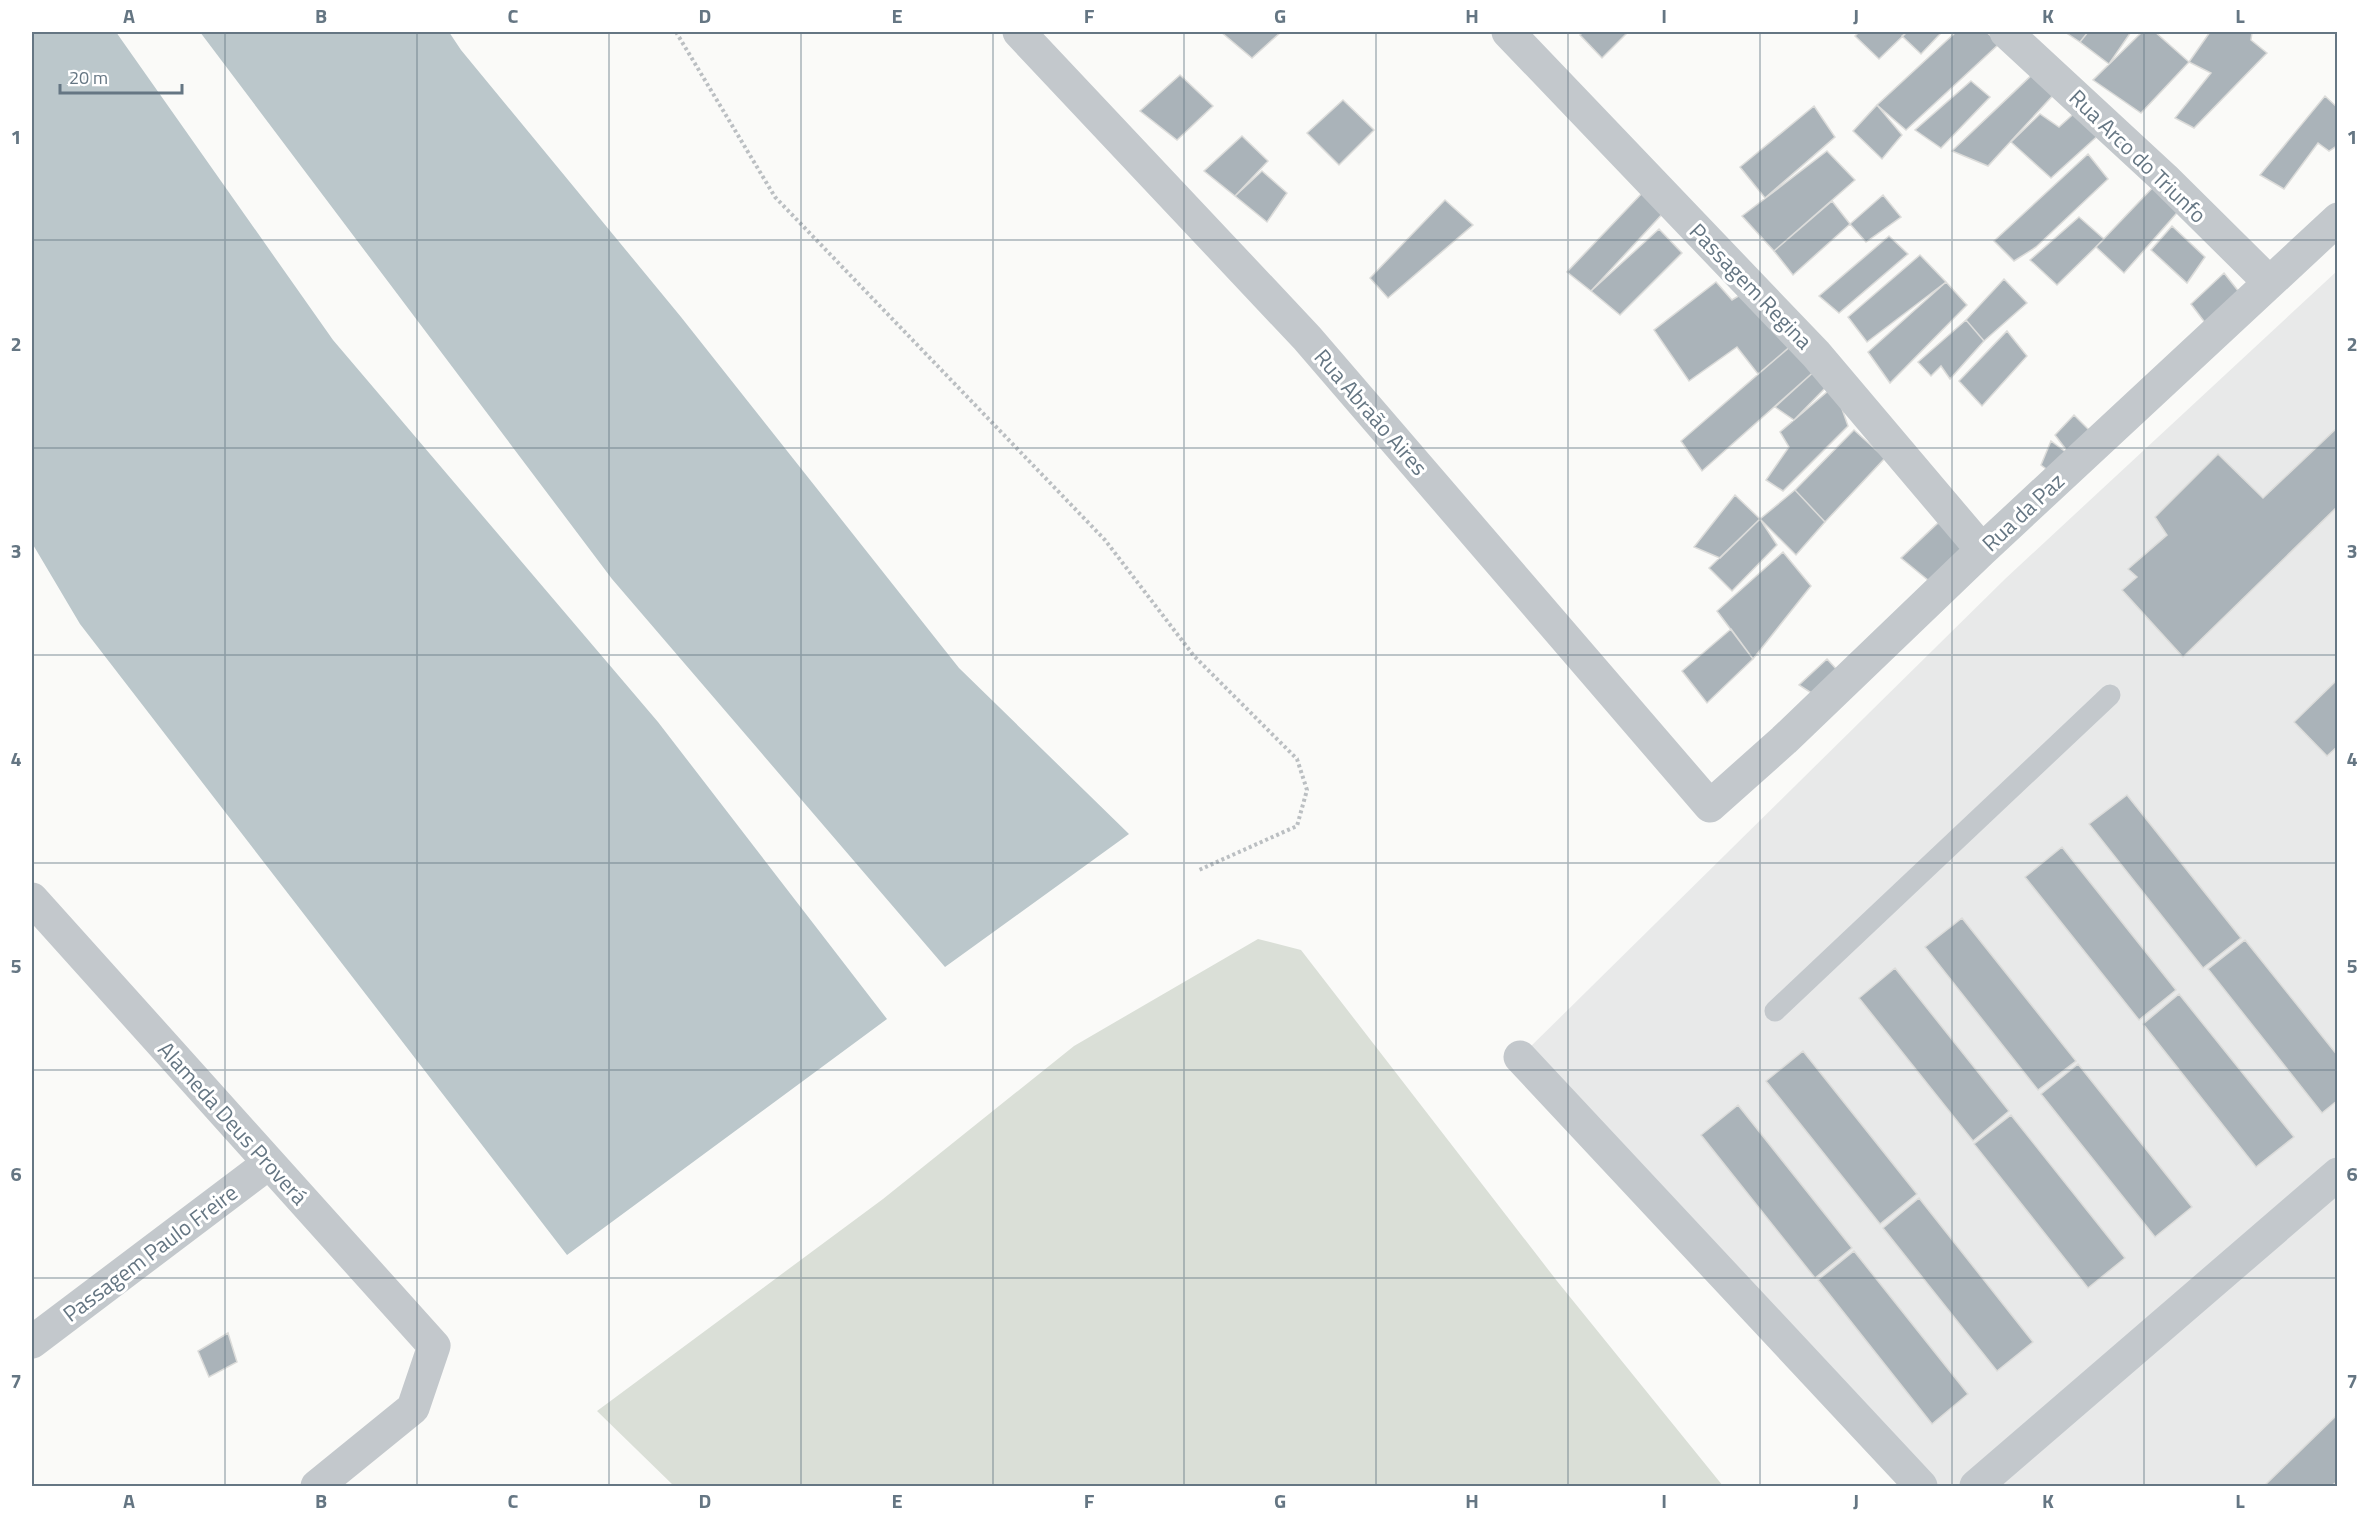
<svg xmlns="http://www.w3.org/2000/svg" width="2369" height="1518" font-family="'Titillium Web',sans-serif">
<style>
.built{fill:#e8e9e9}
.green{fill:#dadfd7}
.water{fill:#bbc7cb}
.building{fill:#aab3b9;stroke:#dcdcda;stroke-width:1.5}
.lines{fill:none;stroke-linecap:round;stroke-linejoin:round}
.path{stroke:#bbbfc2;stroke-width:4;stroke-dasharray:3 3;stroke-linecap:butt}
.lane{stroke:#c3c8cc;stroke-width:21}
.street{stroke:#c3c8cc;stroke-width:33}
.grid{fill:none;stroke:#657683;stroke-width:1.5;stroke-opacity:0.55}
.labels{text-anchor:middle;stroke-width:6;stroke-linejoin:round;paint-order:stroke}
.street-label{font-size:22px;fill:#657683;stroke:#fff}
.neatline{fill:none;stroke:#657683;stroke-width:2}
.grid-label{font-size:20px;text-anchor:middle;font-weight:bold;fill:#657683}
</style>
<rect width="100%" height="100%" fill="#fafaf8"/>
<path class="built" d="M 2337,271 L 2337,1486 L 1921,1486 L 1520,1057 L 2005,579 Z"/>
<path class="green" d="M 1258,939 L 1301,950 L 1557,1281 L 1723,1486 L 674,1486 L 597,1411 L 883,1199 L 1074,1046 Z"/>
<path class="water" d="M 32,32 L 116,32 L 333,340 L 658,722 L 887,1019 L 567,1255 L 80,624 L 32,543 Z
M 200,32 L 449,32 L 461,50 L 681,317 L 959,668 L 1129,834 L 945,967 L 612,579 Z"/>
<path class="building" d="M 1221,32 L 1281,32 L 1252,58 Z
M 1583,32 L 1628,32 L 1602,58 L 1580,35 Z
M 1859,32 L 1907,32 L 1879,59 L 1855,36 Z
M 1907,32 L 1938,32 L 1940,34 L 1921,54 L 1902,36 Z
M 1956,32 L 1986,32 L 2000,43 L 1906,130 L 1877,105 Z
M 2065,32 L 2088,32 L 2080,42 Z
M 2088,32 L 2131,32 L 2109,64 L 2080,42 Z
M 2142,32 L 2155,32 L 2189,62 L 2141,113 L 2093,80 Z
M 2210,32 L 2252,32 L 2251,40 L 2267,53 L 2194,128 L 2175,118 L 2211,73 L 2189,62 Z
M 2037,70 L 2057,91 L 1988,166 L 1952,151 Z
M 1180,75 L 1213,106 L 1177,140 L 1140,111 Z
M 1971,81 L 1990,97 L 1941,148 L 1915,130 Z
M 2325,96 L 2338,108 L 2338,145 L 2329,151 L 2318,143 L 2284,189 L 2260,175 Z
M 1343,100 L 1374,130 L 1339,165 L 1307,133 Z
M 1877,105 L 1902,135 L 1882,159 L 1853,131 Z
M 1814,106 L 1835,137 L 1765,198 L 1740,167 Z
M 2080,108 L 2102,132 L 2051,178 L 2011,142 L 2040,114 L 2059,127 Z
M 1242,136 L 1268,161 L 1235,196 L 1204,171 Z
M 1827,151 L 1855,180 L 1774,251 L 1742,216 Z
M 2088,154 L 2108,179 L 2036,247 L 2014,261 L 1994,241 Z
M 1262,171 L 1287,193 L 1267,222 L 1235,196 Z
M 2158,182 L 2183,206 L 2124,273 L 2096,247 Z
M 1646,189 L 1666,210 L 1591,291 L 1567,272 Z
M 1883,195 L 1901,217 L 1866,242 L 1850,224 Z
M 1445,200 L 1473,225 L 1388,298 L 1370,278 Z
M 1832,201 L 1850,224 L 1793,275 L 1774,251 Z
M 2079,217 L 2104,239 L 2057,285 L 2030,260 Z
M 2172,226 L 2205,257 L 2187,283 L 2151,250 Z
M 1659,229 L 1682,253 L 1620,315 L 1591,291 Z
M 1889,236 L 1908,254 L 1839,313 L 1819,296 Z
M 1920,255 L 1946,282 L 1867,342 L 1848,317 Z
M 2224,273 L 2243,297 L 2209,328 L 2191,304 Z
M 2004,279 L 2027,303 L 1984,341 L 1966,320 Z
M 1716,282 L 1732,300 L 1745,292 L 1791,346 L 1758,374 L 1737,347 L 1689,381 L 1654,330 Z
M 1946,282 L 1967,305 L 1890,383 L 1868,352 Z
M 1966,320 L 1984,341 L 1950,379 L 1941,366 L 1931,376 L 1918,362 Z
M 2007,331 L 2027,356 L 1982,406 L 1959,381 Z
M 1800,338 L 1818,368 L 1702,471 L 1681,441 Z
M 1818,368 L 1831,382 L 1794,420 L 1775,407 Z
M 1834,386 L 1848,426 L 1783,491 L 1766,480 L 1789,447 L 1780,432 Z
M 2074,415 L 2091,432 L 2071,456 L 2055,435 Z
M 2338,427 L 2338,506 L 2183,657 L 2122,590 L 2137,577 L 2128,569 L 2167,535 L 2155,517 L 2218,454 L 2263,498 Z
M 1854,430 L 1885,458 L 1825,522 L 1795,490 Z
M 2051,441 L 2071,456 L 2053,474 L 2041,465 Z
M 1795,490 L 1825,522 L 1796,555 L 1760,519 Z
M 1735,495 L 1760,519 L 1720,558 L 1694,547 Z
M 1760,519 L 1777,545 L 1732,591 L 1709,568 Z
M 1938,523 L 1975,543 L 1934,585 L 1901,558 Z
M 1783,552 L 1811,586 L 1753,659 L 1717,611 Z
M 1731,629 L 1753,659 L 1707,703 L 1682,671 Z
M 1827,659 L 1839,672 L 1816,696 L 1799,685 Z
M 2338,679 L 2338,746 L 2327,756 L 2294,722 Z
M 2127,795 L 2241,938 L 2203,968 L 2089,824 Z
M 2062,847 L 2176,990 L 2139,1020 L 2025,877 Z
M 1962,918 L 2076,1061 L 2038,1090 L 1925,947 Z
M 2245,940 L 2338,1056 L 2338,1100 L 2322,1113 L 2208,969 Z
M 1895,968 L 2009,1111 L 1973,1141 L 1859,998 Z
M 2179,994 L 2294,1137 L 2256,1167 L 2143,1024 Z
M 1803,1051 L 1917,1194 L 1880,1224 L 1766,1081 Z
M 2078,1064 L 2192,1207 L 2155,1237 L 2041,1094 Z
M 1738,1105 L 1852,1248 L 1815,1278 L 1701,1135 Z
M 2011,1115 L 2125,1258 L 2088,1288 L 1974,1144 Z
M 1919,1198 L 2033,1342 L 1997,1371 L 1883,1228 Z
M 1854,1251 L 1968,1394 L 1932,1424 L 1818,1280 Z
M 228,1333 L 237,1362 L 209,1377 L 198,1351 Z
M 2338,1414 L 2338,1481 L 2331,1486 L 2264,1486 Z"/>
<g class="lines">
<path class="path" d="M 676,32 L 775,197 L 1105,540 L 1194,656 L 1297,759 L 1307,790 L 1297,826 L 1199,870"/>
<path class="lane" d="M 1775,1011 L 2110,695"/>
<path class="street" d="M 1019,32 L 1307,338 L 1710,806 L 1784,740 L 1982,550 L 2338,219
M 1508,32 L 1816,354 L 1982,550
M 2006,32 L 2164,178 L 2269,282
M 32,899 L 434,1346 L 413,1408 L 317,1486
M 1520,1057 L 1921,1486
M 32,1342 L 269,1163
M 1976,1486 L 2338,1174"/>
</g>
<path class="grid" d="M 225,32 L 225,1486M 417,32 L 417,1486M 609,32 L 609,1486M 801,32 L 801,1486M 993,32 L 993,1486M 1184,32 L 1184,1486M 1376,32 L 1376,1486M 1568,32 L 1568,1486M 1760,32 L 1760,1486M 1952,32 L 1952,1486M 2144,32 L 2144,1486M 32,240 L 2338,240M 32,448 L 2338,448M 32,655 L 2338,655M 32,863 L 2338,863M 32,1070 L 2338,1070M 32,1278 L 2338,1278"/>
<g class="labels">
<g class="street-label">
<text transform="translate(2138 156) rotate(44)" y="8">Rua Arco do Triunfo</text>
<text transform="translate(1751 286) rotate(46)" y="8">Passagem Regina</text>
<text transform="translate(1371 412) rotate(49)" y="8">Rua Abraão Aires</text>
<text transform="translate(2023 512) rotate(-43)" y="8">Rua da Paz</text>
<text transform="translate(233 1123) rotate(48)" y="8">Alameda Deus Proverá</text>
<text transform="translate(150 1253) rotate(-37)" y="8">Passagem Paulo Freire</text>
</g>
</g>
<rect width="2369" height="1518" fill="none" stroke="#ffffff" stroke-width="66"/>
<path d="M60 84v9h122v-9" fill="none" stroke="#657683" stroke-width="3"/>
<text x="69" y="84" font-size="18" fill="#657683" stroke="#ffffff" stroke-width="4.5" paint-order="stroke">20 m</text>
<rect x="33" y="33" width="2303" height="1452" class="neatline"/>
<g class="grid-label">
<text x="129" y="23">A</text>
<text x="321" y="23">B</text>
<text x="513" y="23">C</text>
<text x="705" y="23">D</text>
<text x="897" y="23">E</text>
<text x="1089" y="23">F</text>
<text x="1280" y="23">G</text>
<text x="1472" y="23">H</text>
<text x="1664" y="23">I</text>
<text x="1856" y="23">J</text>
<text x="2048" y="23">K</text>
<text x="2240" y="23">L</text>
<text x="16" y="144">1</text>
<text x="2352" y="144">1</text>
<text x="16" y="351">2</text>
<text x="2352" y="351">2</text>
<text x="16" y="558">3</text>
<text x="2352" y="558">3</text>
<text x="16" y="766">4</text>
<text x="2352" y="766">4</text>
<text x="16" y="973">5</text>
<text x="2352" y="973">5</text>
<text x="16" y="1181">6</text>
<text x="2352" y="1181">6</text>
<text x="16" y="1388">7</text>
<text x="2352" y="1388">7</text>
<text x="129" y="1508">A</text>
<text x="321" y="1508">B</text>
<text x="513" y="1508">C</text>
<text x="705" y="1508">D</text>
<text x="897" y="1508">E</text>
<text x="1089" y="1508">F</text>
<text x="1280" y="1508">G</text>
<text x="1472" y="1508">H</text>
<text x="1664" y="1508">I</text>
<text x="1856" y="1508">J</text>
<text x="2048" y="1508">K</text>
<text x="2240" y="1508">L</text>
</g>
</svg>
